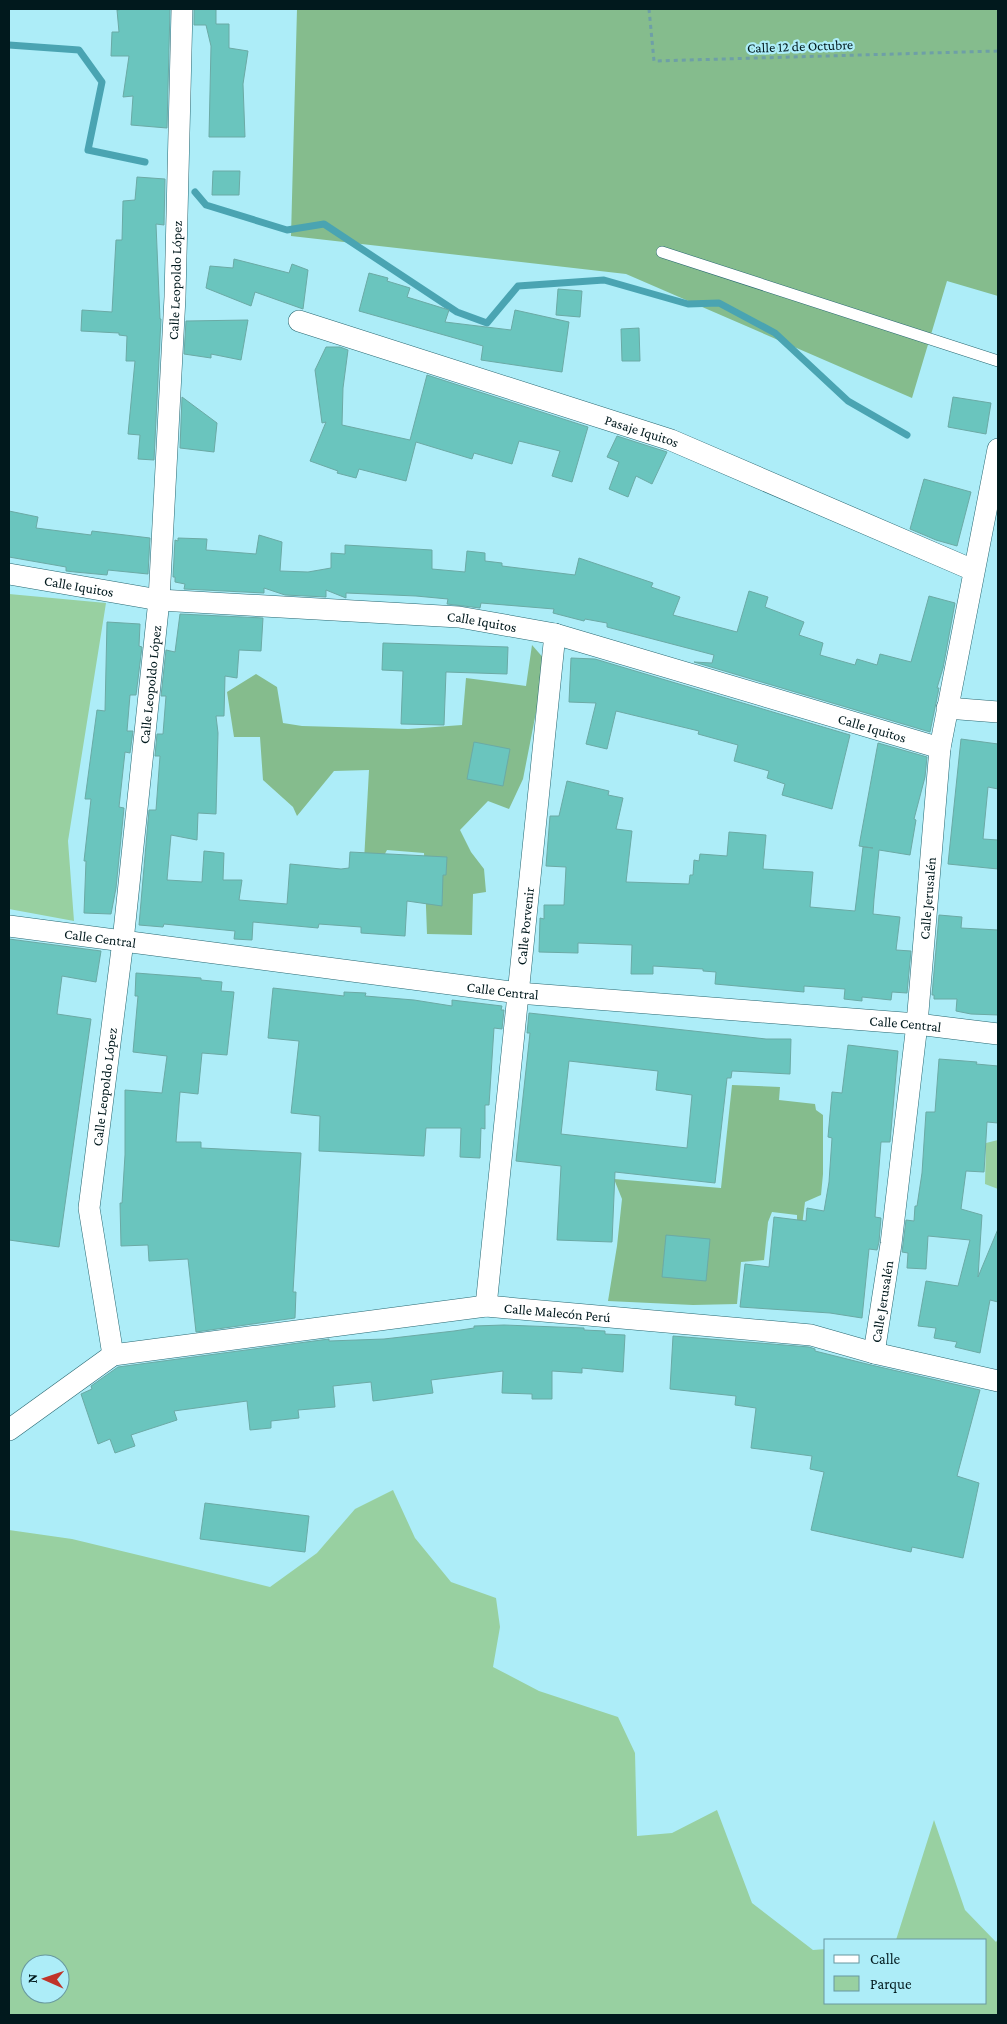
<svg xmlns="http://www.w3.org/2000/svg" width="1007" height="2024" font-family="'Crimson Pro',serif">
<style>
.green{fill:#98d0a1;fill-rule:evenodd}
.forest{fill:#85bc8d}
.lines{fill:none;stroke-linecap:round;stroke-linejoin:round}
.stream{stroke:#4aa4b2;stroke-width:7}
.building{fill:#6ac5be;stroke:#6baaa5;fill-rule:evenodd}
.service-casing{stroke:#286771;stroke-width:12}
.minor-casing{stroke:#286771;stroke-width:22}
.path{stroke:#6e9fa7;stroke-width:3;stroke-dasharray:4 4;stroke-linecap:butt}
.service{stroke:#fff;stroke-width:11}
.minor{stroke:#fff;stroke-width:21}
.labels{text-anchor:middle;stroke-width:4.5;stroke-linejoin:round;paint-order:stroke}
.street-label{font-size:14px;fill:#01191d;stroke:#adedf8}
</style>
<rect width="100%" height="100%" fill="#adedf8"/>
<path class="green" d="M 9,594 L 106,603 L 68,841 L 74,921 L 9,909 Z
M 998,1140 L 998,1189 L 985,1184 L 986,1143 Z
M 393,1490 L 415,1538 L 451,1582 L 496,1598 L 500,1627 L 493,1667 L 539,1691 L 618,1717 L 635,1753 L 637,1836 L 672,1833 L 717,1810 L 752,1903 L 813,1950 L 826,1949 L 826,2003 L 986,2003 L 986,1940 L 896,1940 L 934,1820 L 965,1910 L 996,1942 L 998,1939 L 998,2015 L 9,2015 L 9,1530 L 72,1539 L 270,1587 L 317,1553 L 355,1509 ZM 30,1964 L 60,1964 L 60,1994 L 30,1994 Z"/>
<path class="forest" d="M 297,9 L 998,9 L 998,296 L 947,281 L 912,398 L 626,274 L 291,236 Z
M 532,645 L 546,661 L 523,779 L 509,809 L 488,801 L 460,830 L 471,852 L 484,869 L 486,892 L 473,894 L 472,935 L 427,934 L 424,853 L 387,850 L 380,863 L 364,861 L 369,770 L 334,771 L 297,816 L 293,807 L 263,780 L 260,737 L 234,737 L 227,692 L 256,674 L 277,687 L 283,723 L 302,726 L 408,729 L 462,725 L 466,678 L 526,686 Z
M 732,1085 L 780,1087 L 779,1100 L 815,1104 L 816,1110 L 823,1115 L 823,1174 L 821,1195 L 805,1202 L 797,1265 L 797,1215 L 772,1212 L 768,1222 L 764,1260 L 741,1262 L 737,1304 L 693,1305 L 608,1301 L 617,1246 L 622,1199 L 614,1179 L 721,1188 Z"/>
<g class="lines">
<path class="stream" d="M 9,45 L 79,50 L 102,82 L 88,150 L 145,162
M 195,192 L 206,205 L 287,230 L 324,224 L 457,312 L 487,323 L 518,286 L 604,280 L 688,304 L 719,303 L 775,333 L 848,401 L 907,435"/>
</g>
<path class="building" d="M 124,9 L 170,9 L 167,128 L 131,125 L 133,96 L 123,97 L 129,56 L 111,56 L 112,32 L 119,32 L 117,10 Z
M 194,9 L 216,9 L 216,24 L 229,24 L 229,48 L 248,51 L 243,84 L 245,137 L 209,137 L 211,46 L 206,25 L 194,25 Z
M 213,171 L 240,171 L 239,195 L 212,195 Z
M 137,177 L 165,179 L 164,225 L 156,224 L 160,319 L 161,319 L 154,460 L 138,459 L 140,435 L 128,434 L 135,361 L 126,361 L 127,336 L 119,335 L 119,333 L 81,331 L 82,310 L 112,312 L 116,240 L 122,240 L 123,201 L 135,200 Z
M 234,259 L 289,273 L 292,264 L 308,270 L 303,309 L 255,292 L 251,306 L 206,288 L 210,266 L 233,268 Z
M 369,273 L 388,278 L 387,281 L 410,288 L 407,297 L 449,310 L 445,322 L 511,330 L 515,310 L 569,322 L 562,372 L 481,360 L 483,346 L 359,311 Z
M 558,289 L 582,291 L 580,317 L 556,315 Z
M 248,320 L 241,360 L 211,354 L 211,358 L 184,354 L 186,321 Z
M 639,328 L 640,361 L 622,361 L 621,329 Z
M 326,347 L 340,347 L 348,350 L 343,388 L 342,425 L 410,440 L 427,375 L 588,427 L 572,482 L 552,476 L 560,451 L 519,441 L 512,464 L 474,453 L 472,459 L 416,442 L 406,481 L 359,469 L 356,478 L 337,473 L 338,471 L 310,461 L 326,422 L 322,423 L 315,370 Z
M 182,397 L 217,423 L 214,452 L 180,448 Z
M 953,397 L 991,403 L 986,434 L 948,427 Z
M 617,436 L 667,452 L 652,484 L 636,476 L 628,497 L 609,489 L 619,462 L 607,457 Z
M 924,479 L 971,492 L 957,546 L 936,540 L 910,529 Z
M 9,511 L 38,517 L 36,528 L 91,535 L 92,531 L 150,538 L 148,574 L 108,570 L 107,575 L 75,572 L 66,571 L 66,567 L 9,557 Z
M 259,535 L 282,542 L 280,571 L 308,572 L 331,568 L 331,553 L 345,554 L 345,545 L 432,550 L 432,569 L 465,572 L 467,551 L 485,553 L 485,561 L 502,563 L 502,566 L 575,575 L 579,558 L 653,583 L 651,587 L 680,597 L 673,615 L 737,632 L 749,591 L 768,597 L 765,607 L 804,622 L 799,635 L 823,643 L 820,655 L 855,665 L 857,659 L 877,665 L 880,654 L 911,662 L 929,596 L 955,603 L 943,668 L 937,688 L 939,688 L 930,732 L 694,662 L 712,663 L 714,655 L 607,627 L 607,623 L 585,619 L 584,621 L 553,613 L 554,609 L 481,603 L 480,608 L 447,604 L 448,599 L 416,596 L 346,593 L 346,598 L 326,590 L 326,597 L 285,595 L 264,588 L 264,593 L 184,589 L 185,584 L 175,582 L 175,577 L 173,577 L 175,540 L 178,541 L 178,538 L 207,539 L 206,550 L 256,554 Z
M 180,614 L 263,618 L 261,651 L 239,650 L 237,678 L 225,676 L 224,716 L 216,716 L 218,733 L 216,814 L 198,813 L 197,840 L 171,835 L 167,880 L 202,882 L 204,851 L 224,853 L 223,880 L 242,880 L 239,900 L 287,904 L 290,864 L 341,869 L 349,868 L 350,852 L 447,857 L 446,875 L 443,875 L 442,906 L 407,901 L 405,936 L 361,933 L 361,927 L 319,924 L 318,928 L 253,922 L 252,940 L 234,939 L 235,931 L 164,924 L 163,927 L 139,925 L 149,810 L 156,810 L 160,756 L 155,756 L 157,734 L 163,734 L 166,696 L 161,696 L 166,650 L 175,652 Z
M 107,622 L 140,624 L 139,646 L 142,647 L 136,695 L 130,695 L 127,731 L 133,731 L 130,753 L 125,752 L 119,807 L 124,808 L 116,888 L 111,914 L 84,913 L 86,861 L 84,861 L 91,799 L 85,799 L 97,710 L 105,711 Z
M 383,643 L 508,647 L 507,674 L 446,672 L 444,725 L 401,724 L 403,671 L 382,670 Z
M 571,658 L 595,659 L 850,735 L 832,809 L 782,795 L 785,784 L 767,778 L 769,771 L 734,761 L 738,745 L 698,734 L 699,731 L 616,711 L 607,749 L 586,744 L 596,703 L 569,702 Z
M 961,739 L 998,744 L 998,789 L 988,787 L 983,839 L 998,840 L 998,869 L 948,864 Z
M 474,742 L 510,749 L 503,786 L 467,779 Z
M 878,743 L 927,757 L 925,777 L 914,819 L 916,820 L 910,855 L 879,850 L 874,899 L 873,914 L 900,917 L 896,950 L 911,951 L 907,993 L 892,992 L 891,1000 L 862,997 L 862,1001 L 844,999 L 845,989 L 804,986 L 804,992 L 715,984 L 716,972 L 703,971 L 703,969 L 653,966 L 653,974 L 631,974 L 632,945 L 578,943 L 578,953 L 539,952 L 540,918 L 544,919 L 544,905 L 564,905 L 566,867 L 546,866 L 550,816 L 559,816 L 567,781 L 609,791 L 608,795 L 623,798 L 616,829 L 632,831 L 626,882 L 689,884 L 690,875 L 693,875 L 694,860 L 699,861 L 700,854 L 727,856 L 729,832 L 766,835 L 763,869 L 813,872 L 810,907 L 855,911 L 863,847 L 873,848 L 859,846 Z
M 939,915 L 962,917 L 961,928 L 998,930 L 998,1015 L 971,1014 L 956,1011 L 957,999 L 934,999 L 934,995 L 932,995 Z
M 9,939 L 101,951 L 96,982 L 62,976 L 57,1014 L 91,1019 L 59,1247 L 9,1240 Z
M 136,973 L 201,978 L 201,980 L 222,982 L 221,991 L 234,992 L 227,1055 L 202,1053 L 198,1094 L 180,1092 L 176,1142 L 201,1142 L 201,1148 L 301,1153 L 293,1292 L 296,1292 L 295,1318 L 196,1332 L 188,1259 L 149,1261 L 148,1245 L 121,1246 L 120,1203 L 122,1203 L 125,1155 L 125,1090 L 162,1093 L 167,1056 L 133,1052 L 138,996 L 135,996 Z
M 273,988 L 344,996 L 344,992 L 366,993 L 365,996 L 414,1000 L 452,1006 L 452,1000 L 502,1006 L 501,1010 L 504,1010 L 502,1029 L 494,1028 L 489,1105 L 485,1105 L 485,1129 L 481,1128 L 480,1158 L 460,1157 L 461,1128 L 426,1128 L 424,1156 L 319,1151 L 320,1116 L 291,1113 L 299,1041 L 268,1038 Z
M 529,1013 L 766,1039 L 791,1039 L 790,1074 L 732,1071 L 731,1078 L 727,1078 L 715,1183 L 615,1172 L 612,1242 L 557,1240 L 561,1166 L 516,1161 L 530,1033 L 527,1033 ZM 569,1061 L 658,1071 L 656,1090 L 692,1095 L 687,1148 L 561,1134 Z
M 848,1045 L 898,1051 L 890,1142 L 881,1142 L 875,1217 L 881,1218 L 879,1242 L 877,1250 L 869,1249 L 862,1318 L 830,1313 L 740,1307 L 745,1264 L 769,1267 L 774,1217 L 806,1221 L 807,1208 L 824,1211 L 829,1182 L 832,1138 L 828,1137 L 832,1092 L 842,1093 Z
M 939,1059 L 977,1062 L 976,1064 L 998,1066 L 998,1123 L 987,1122 L 984,1172 L 966,1171 L 961,1209 L 982,1215 L 978,1277 L 998,1229 L 998,1302 L 990,1300 L 980,1353 L 955,1347 L 957,1342 L 934,1338 L 936,1328 L 918,1326 L 926,1281 L 958,1286 L 970,1240 L 928,1236 L 926,1269 L 907,1268 L 908,1253 L 902,1252 L 906,1220 L 914,1221 L 915,1206 L 917,1206 L 922,1173 L 926,1112 L 935,1112 Z
M 666,1235 L 710,1239 L 706,1281 L 662,1277 Z
M 504,1325 L 584,1328 L 584,1330 L 605,1331 L 605,1334 L 625,1335 L 623,1372 L 582,1368 L 582,1373 L 552,1371 L 552,1399 L 532,1399 L 532,1394 L 502,1393 L 503,1371 L 431,1380 L 433,1393 L 373,1401 L 371,1382 L 333,1386 L 335,1407 L 298,1410 L 299,1418 L 271,1421 L 271,1428 L 250,1430 L 247,1401 L 174,1411 L 177,1420 L 131,1435 L 135,1446 L 115,1453 L 110,1439 L 98,1444 L 81,1394 L 92,1389 L 91,1386 L 118,1367 L 329,1339 L 329,1341 L 384,1339 L 454,1331 L 474,1328 L 474,1326 Z
M 673,1336 L 809,1347 L 815,1349 L 815,1351 L 871,1365 L 980,1390 L 957,1476 L 979,1483 L 963,1558 L 912,1547 L 911,1552 L 811,1530 L 824,1472 L 810,1469 L 812,1456 L 751,1448 L 756,1408 L 735,1405 L 736,1396 L 670,1389 Z
M 205,1503 L 309,1516 L 305,1552 L 200,1539 Z"/>
<g class="lines">
<defs>
<path id="service" d="M 662,252 L 998,361"/>
<g id="minor">
<path id="s1" d="M 299,321 L 671,440 L 973,570"/>
<path id="s2" d="M 9,574 L 159,600 L 459,617 L 555,634 L 940,748"/>
<path d="M 947,708 L 998,712"/>
<path id="s3" d="M 9,926 L 518,993 L 917,1024 L 998,1034"/>
<path id="s4" d="M 486,1306 L 555,634"/>
<path id="s5" d="M 874,1353 L 891,1244 L 917,1024 L 940,748 L 998,449"/>
<path id="s6" d="M 113,1355 L 89,1208 L 123,941 L 159,600 L 175,297 L 182,9"/>
<path id="s7" d="M 9,1430 L 113,1355 L 486,1306 L 811,1335 L 874,1353 L 998,1381"/>
</g>
</defs>
<use href="#service" class="service-casing"/>
<use href="#minor" class="minor-casing"/>
<path class="path" d="M 649,9 L 654,61 L 998,51"/>
<use href="#service" class="service"/>
<use href="#minor" class="minor"/>
</g>
<g class="labels">
<g class="street-label">
<text transform="translate(800 46) rotate(-2)" y="5">Calle 12 de Octubre</text>
<text dy="5" stroke="none"><textPath href="#s6" startOffset="1081">Calle Leopoldo López</textPath></text>
<text dy="5" stroke="none"><textPath href="#s1" startOffset="360">Pasaje Iquitos</textPath></text>
<text dy="5" stroke="none"><textPath href="#s2" startOffset="71">Calle Iquitos</textPath></text>
<text dy="5" stroke="none"><textPath href="#s2" startOffset="476">Calle Iquitos</textPath></text>
<text dy="5" stroke="none"><textPath href="#s6" startOffset="676">Calle Leopoldo López</textPath></text>
<text dy="5" stroke="none"><textPath href="#s2" startOffset="881">Calle Iquitos</textPath></text>
<text dy="5" stroke="none"><textPath href="#s5" startOffset="458">Calle Jerusalén</textPath></text>
<text dy="5" stroke="none"><textPath href="#s4" startOffset="382">Calle Porvenir</textPath></text>
<text dy="5" stroke="none"><textPath href="#s3" startOffset="92">Calle Central</textPath></text>
<text dy="5" stroke="none"><textPath href="#s3" startOffset="498">Calle Central</textPath></text>
<text dy="5" stroke="none"><textPath href="#s3" startOffset="902">Calle Central</textPath></text>
<text dy="5" stroke="none"><textPath href="#s6" startOffset="271">Calle Leopoldo López</textPath></text>
<text dy="5" stroke="none"><textPath href="#s5" startOffset="52">Calle Jerusalén</textPath></text>
<text dy="5" stroke="none"><textPath href="#s7" startOffset="576">Calle Malecón Perú</textPath></text>
</g>
</g>
<rect width="1007" height="2024" fill="none" stroke="#01191d" stroke-width="20"/>
<rect x="824" y="1939" width="162" height="65" fill="#adedf8" stroke="#6898a0"/>
<rect x="834" y="1955" width="25" height="8" fill="#ffffff" stroke="#6898a0"/>
<text x="870" y="1964" font-size="15" fill="#01191d">Calle</text>
<rect x="834" y="1976" width="25" height="15" fill="#98d0a1" stroke="#6898a0"/>
<text x="870" y="1989" font-size="15" fill="#01191d">Parque</text>
<g transform="translate(45 1979) rotate(272)"><circle r="24" fill="#adedf8" stroke="#6898a0"/>
<path d="M0-4L9 19L0 12L-9 19Z" fill="#c03329"/>
<text y="-8" font-size="14" font-weight="bold" text-anchor="middle" fill="#01191d">N</text>
</g>
</svg>
